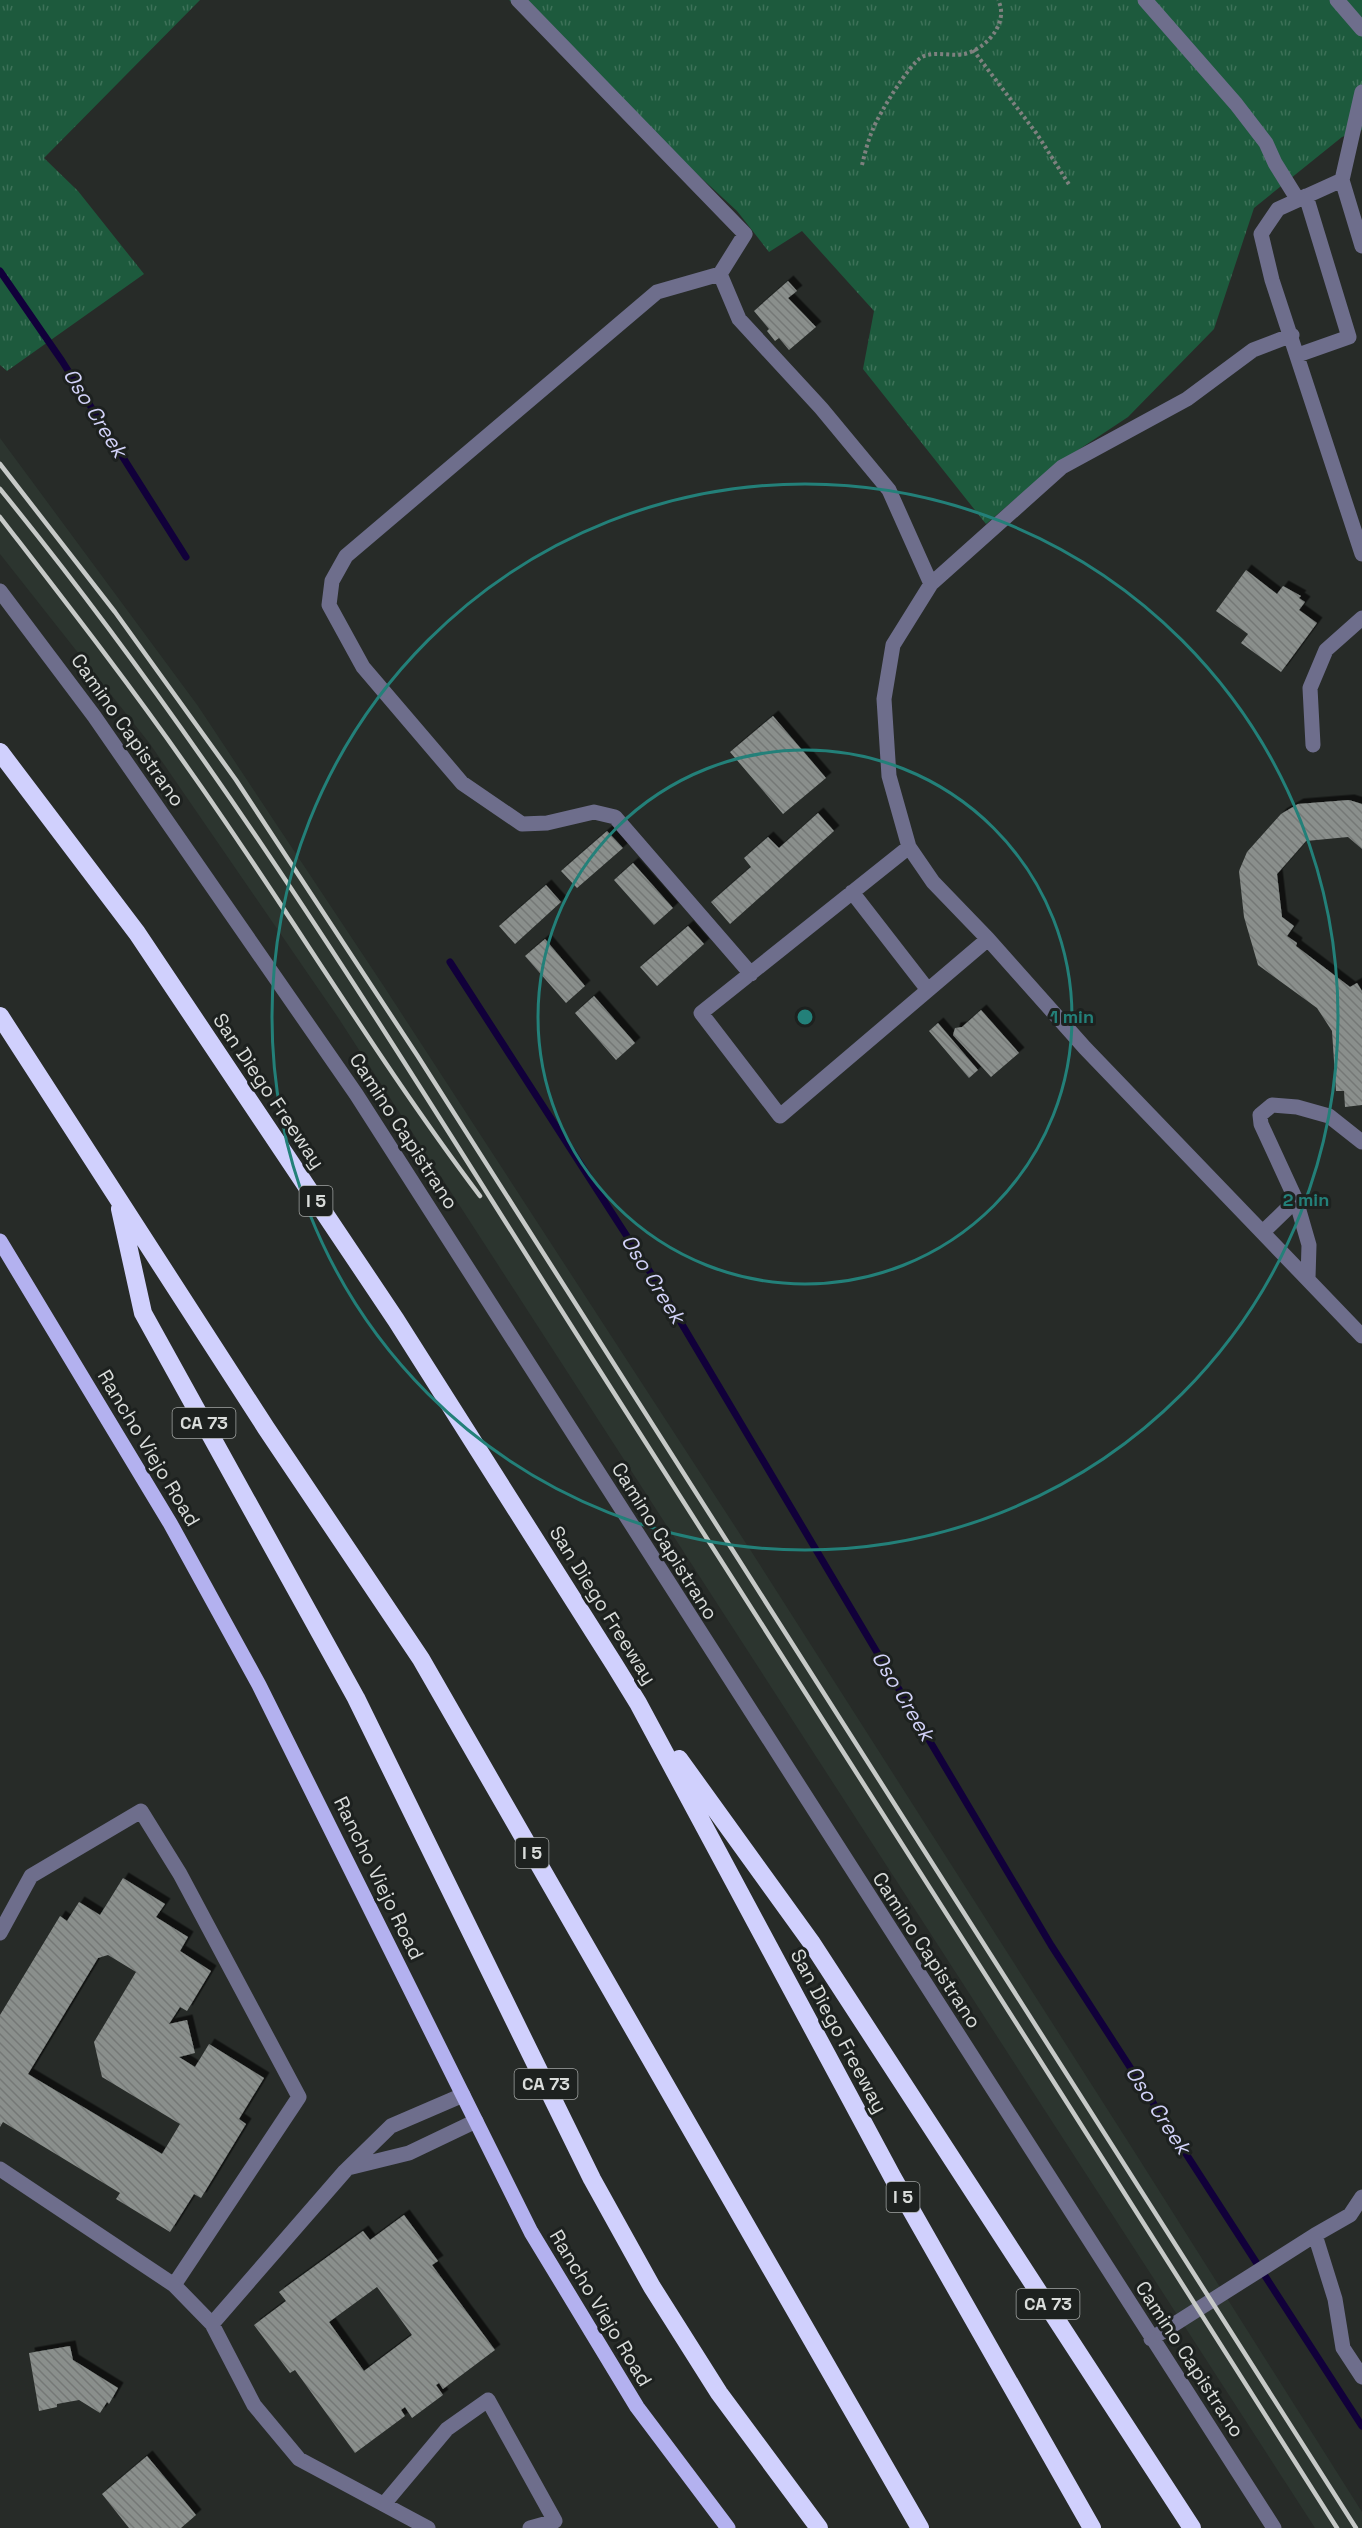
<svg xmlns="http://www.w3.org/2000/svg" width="1362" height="2528" font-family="'Space Grotesk',sans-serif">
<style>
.built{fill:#2c352f}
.grass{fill:url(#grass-tufts)}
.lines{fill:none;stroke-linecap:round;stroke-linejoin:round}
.stream{stroke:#11003a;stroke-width:7}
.building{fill:url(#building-back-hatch);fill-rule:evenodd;filter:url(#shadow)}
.path{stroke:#7e817f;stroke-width:4;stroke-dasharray:3 3;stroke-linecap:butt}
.minor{stroke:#6e6e8c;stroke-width:15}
.major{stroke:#b3b1ef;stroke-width:15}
.highway{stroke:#d0d0fd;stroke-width:18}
.rail{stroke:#c6c9c7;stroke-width:4.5}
.ring{fill:none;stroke:#238079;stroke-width:3}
.labels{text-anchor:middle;stroke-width:6;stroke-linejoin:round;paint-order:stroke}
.shield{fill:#1d211f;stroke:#a1a4a2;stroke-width:1.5}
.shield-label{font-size:18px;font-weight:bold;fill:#d9dcda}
.street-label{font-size:20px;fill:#d9dcda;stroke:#1d211f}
.water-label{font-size:21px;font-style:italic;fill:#d2d2f8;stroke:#1d211f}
.centre{fill:#238079;stroke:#1d211f;stroke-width:3}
.ring-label{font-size:18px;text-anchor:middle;font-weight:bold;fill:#238079;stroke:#1d211f;stroke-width:6;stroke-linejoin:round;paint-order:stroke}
</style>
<defs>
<pattern id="grass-tufts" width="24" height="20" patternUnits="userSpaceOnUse" patternTransform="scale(1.5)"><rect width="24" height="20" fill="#1d5a3d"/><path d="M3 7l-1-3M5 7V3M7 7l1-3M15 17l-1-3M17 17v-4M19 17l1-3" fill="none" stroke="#3d7158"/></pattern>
<pattern id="building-back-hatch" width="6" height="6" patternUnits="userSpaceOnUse" patternTransform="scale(1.5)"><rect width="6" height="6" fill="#8a8f8c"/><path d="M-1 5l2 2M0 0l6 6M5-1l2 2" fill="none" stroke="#747876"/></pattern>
<filter id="shadow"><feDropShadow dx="5.5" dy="-5.5" stdDeviation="0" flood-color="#0009"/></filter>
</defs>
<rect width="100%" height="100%" fill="#272b28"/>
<path class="built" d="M 0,438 L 198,706 L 383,985 L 751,1551 L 1134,2151 L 1362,2512 L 1362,2528 L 1315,2528 L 339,1019 L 150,744 L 0,554 Z"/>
<path class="grass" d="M 0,0 L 200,0 L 44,158 L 78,191 L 144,274 L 7,371 L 0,365 Z
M 509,0 L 1362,0 L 1362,130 L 1342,137 L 1254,208 L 1214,329 L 1128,417 L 1054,466 L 986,524 L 863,369 L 874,311 L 802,231 L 769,252 L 737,211 Z"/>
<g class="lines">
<path class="stream" d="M 0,271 L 62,361 L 186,557
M 450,962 L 661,1289 L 1051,1945 L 1362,2426"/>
</g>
<path class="building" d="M 788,281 L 797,291 L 788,298 L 816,327 L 789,350 L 779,338 L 775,341 L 767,331 L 769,329 L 754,311 Z
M 1246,570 L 1277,594 L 1283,586 L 1301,596 L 1299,598 L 1305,602 L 1299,610 L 1317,623 L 1281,672 L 1241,643 L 1248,634 L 1216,611 Z
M 773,716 L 826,778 L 783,814 L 730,752 Z
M 1349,800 L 1362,804 L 1362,849 L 1348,837 L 1306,841 L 1277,874 L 1282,917 L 1294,926 L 1287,936 L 1297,943 L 1296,946 L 1350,987 L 1357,983 L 1362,991 L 1362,1105 L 1345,1107 L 1344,1091 L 1336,1091 L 1332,1031 L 1317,1008 L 1258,965 L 1244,917 L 1239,871 L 1247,852 L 1281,814 L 1298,804 Z
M 818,813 L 834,831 L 730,924 L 711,902 L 751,867 L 744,858 L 768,837 L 779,848 Z
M 607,831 L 623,848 L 577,888 L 561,871 Z
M 633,863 L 673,908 L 654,925 L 614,880 Z
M 546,885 L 561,902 L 515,944 L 499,926 Z
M 688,926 L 704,944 L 657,986 L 640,967 Z
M 545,939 L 585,986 L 566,1003 L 525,956 Z
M 594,996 L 635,1043 L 616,1060 L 575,1013 Z
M 981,1010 L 1019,1053 L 991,1077 L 953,1035 L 955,1028 L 962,1027 Z
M 938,1023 L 978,1070 L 969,1078 L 929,1031 Z
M 123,1878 L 165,1904 L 156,1917 L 188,1937 L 180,1951 L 211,1971 L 187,2011 L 180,2007 L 169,2024 L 187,2020 L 195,2053 L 179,2057 L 195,2067 L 209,2044 L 264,2078 L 239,2119 L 246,2124 L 201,2198 L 194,2194 L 170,2232 L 116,2199 L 120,2193 L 3,2122 L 0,2127 L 0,2015 L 60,1916 L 67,1921 L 79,1902 L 100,1915 ZM 108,1955 L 136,1972 L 94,2042 L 102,2077 L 180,2124 L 162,2154 L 28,2074 L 98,1958 Z
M 404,2215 L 438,2261 L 432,2265 L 495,2350 L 443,2389 L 439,2383 L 436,2385 L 443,2395 L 412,2418 L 405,2407 L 401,2410 L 405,2416 L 355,2453 L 295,2370 L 290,2373 L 254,2325 L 286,2301 L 279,2292 L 363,2231 L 370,2240 ZM 377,2287 L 412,2335 L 364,2371 L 329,2322 Z
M 70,2346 L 73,2360 L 118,2388 L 109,2404 L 107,2402 L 100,2413 L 79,2400 L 57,2404 L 57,2407 L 39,2411 L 29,2353 Z
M 147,2456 L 196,2515 L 181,2528 L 129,2528 L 102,2494 Z"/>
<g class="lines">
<path class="path" d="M 973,50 L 1037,134 L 1070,186
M 862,165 C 865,153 868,140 873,129 C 879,114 909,64 922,57 C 936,50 954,58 968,53 C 989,46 1009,21 998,0"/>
<path class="minor" d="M 518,0 L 745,234 L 720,274 L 739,319 L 821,408 L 889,490 L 931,584
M 1145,0 L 1236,104 L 1266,143 L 1275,163 L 1298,200
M 1337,0 L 1362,29
M 1342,180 L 1362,92
M 1362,246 L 1342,180 L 1278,209 L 1261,234 L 1272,280 L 1362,554
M 720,274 L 657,292 L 346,556 L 332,581 L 329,605 L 363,667 L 462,783 L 522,824 L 547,823 L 594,812 L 615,817 L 751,974
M 1292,335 L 1253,350 L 1187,399 L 1062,467 L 931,584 L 893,645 L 884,699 L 889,776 L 909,847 L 933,882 L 988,939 L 1085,1048 L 1362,1336
M 1298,355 L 1349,337 L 1306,196
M 0,591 L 94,716 L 356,1094 L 1274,2528
M 1313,745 L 1310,688 L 1326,650 L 1362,618
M 909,847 L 701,1013 L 780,1116 L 988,939
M 852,892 L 928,990
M 1296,1200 L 1261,1124 L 1260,1115 L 1272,1105 L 1297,1107 L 1329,1116 L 1362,1142
M 1263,1232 L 1296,1200 L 1309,1245 L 1308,1278
M 0,1933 L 31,1876 L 141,1811 L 180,1874 L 299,2097 L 174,2285
M 348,2168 L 409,2153 L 476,2121
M 0,2169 L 174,2285 L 212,2324 L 254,2405 L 299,2459 L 428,2528
M 1315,2235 L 1335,2299 L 1343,2348 L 1362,2377
M 212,2324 L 345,2171 L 391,2126 L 463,2095
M 1151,2339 L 1315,2235 L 1350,2215 L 1362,2197
M 384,2504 L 447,2429 L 488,2400 L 555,2521 L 530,2528"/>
<path class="major" d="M 0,1241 L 170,1523 L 259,1685 L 531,2232 L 637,2407 L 728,2528"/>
<path class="highway" d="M 0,752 L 137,933 L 396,1320 L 614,1664 L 638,1703 L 893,2178 L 1092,2528
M 0,1016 L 266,1428 L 421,1659 L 920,2528
M 120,1209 L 143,1313 L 356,1698 L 592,2179 L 652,2287 L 719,2393 L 819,2528
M 679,1759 L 811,1942 L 1192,2528"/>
<path class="rail" d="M 0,464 L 115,612 L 236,780 L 417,1055 L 1356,2528
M 0,489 C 222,761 405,1065 593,1360 C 842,1749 1090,2138 1337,2528
M 0,517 C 64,600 128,682 188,768 C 288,909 376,1058 480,1196"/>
</g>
<g class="ring">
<circle cx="805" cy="1017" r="267"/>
<circle cx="805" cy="1017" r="533"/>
</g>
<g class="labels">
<g class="shield">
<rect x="299.5" y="1186" width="33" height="30" rx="4.5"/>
<rect x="172.5" y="1408" width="63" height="30" rx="4.5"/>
<rect x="515.5" y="1838" width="33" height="30" rx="4.5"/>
<rect x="514.5" y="2069" width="63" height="30" rx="4.5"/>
<rect x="886.5" y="2182" width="33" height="30" rx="4.5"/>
<rect x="1016.5" y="2289" width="63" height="30" rx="4.5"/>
</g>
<g class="shield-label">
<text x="316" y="1207">I 5</text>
<text x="204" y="1429">CA 73</text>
<text x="532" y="1859">I 5</text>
<text x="546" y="2090">CA 73</text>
<text x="903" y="2203">I 5</text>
<text x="1048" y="2310">CA 73</text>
</g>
<g class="street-label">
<text transform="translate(128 730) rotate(55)" y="7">Camino Capistrano</text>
<text transform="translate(269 1091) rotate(56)" y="7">San Diego Freeway</text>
<text transform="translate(404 1131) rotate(57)" y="7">Camino Capistrano</text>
<text transform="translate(149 1448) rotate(59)" y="7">Rancho Viejo Road</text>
<text transform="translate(665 1541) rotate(58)" y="7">Camino Capistrano</text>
<text transform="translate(603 1605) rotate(58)" y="7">San Diego Freeway</text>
<text transform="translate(379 1878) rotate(64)" y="7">Rancho Viejo Road</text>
<text transform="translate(927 1950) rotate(57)" y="7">Camino Capistrano</text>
<text transform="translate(839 2031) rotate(62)" y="7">San Diego Freeway</text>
<text transform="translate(601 2308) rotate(59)" y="7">Rancho Viejo Road</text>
<text transform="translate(1190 2359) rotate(57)" y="7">Camino Capistrano</text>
</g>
<g class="water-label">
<text transform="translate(95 413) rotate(58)" y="7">Oso Creek</text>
<text transform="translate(653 1279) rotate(58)" y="7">Oso Creek</text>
<text transform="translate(903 1696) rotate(59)" y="7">Oso Creek</text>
<text transform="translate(1158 2110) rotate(57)" y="7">Oso Creek</text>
</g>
</g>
<circle cx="805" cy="1017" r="9" class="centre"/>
<g class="ring-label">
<text x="1072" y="1023">1 min</text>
<text x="1306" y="1206">2 min</text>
</g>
</svg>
